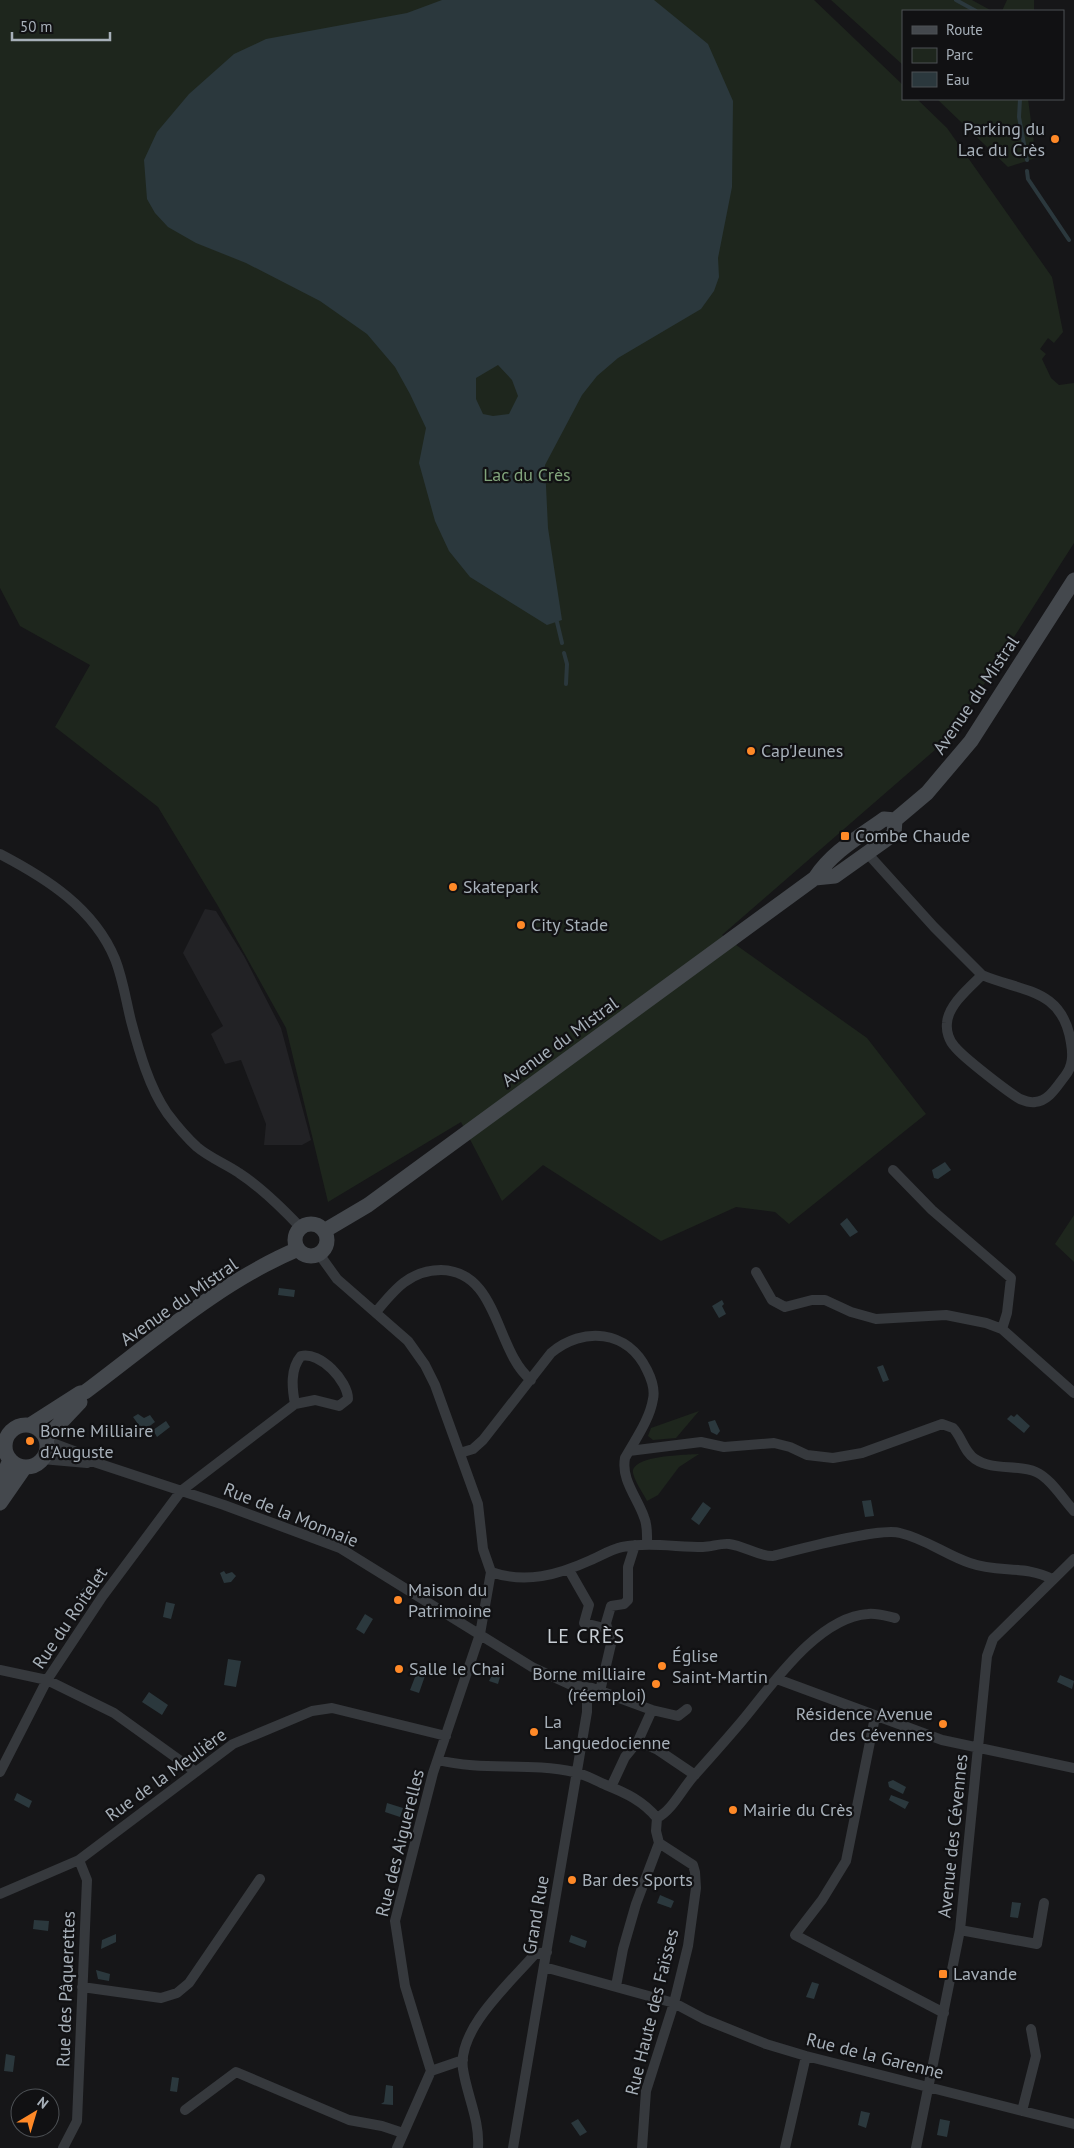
<svg xmlns="http://www.w3.org/2000/svg" width="1074" height="2148" font-family="'PT Sans',sans-serif">
<style>
.built{fill:#222225}
.green{fill:#1e261d}
.water{fill:#2b383d;fill-rule:evenodd}
.lines{fill:none;stroke-linecap:round;stroke-linejoin:round}
.stream{stroke:#2b383d;stroke-width:4}
.street{stroke:#36393d;stroke-width:10}
.secondary{stroke:#44484d;stroke-width:15}
.poi-dot{fill:#ff8927;stroke:#111113;stroke-width:2}
.labels{text-anchor:middle;stroke-width:4.5;stroke-linejoin:round;paint-order:stroke}
.poi-label{font-size:18px;fill:#a7b0b9;stroke:#111113;text-anchor:start}
.park-label{font-size:18px;fill:#82a57c;stroke:#111113}
.street-label{font-size:18px;fill:#a7b0b9;stroke:#111113}
.quarter-label{font-size:20px;letter-spacing:1px;fill:#c8ced4;stroke:#111113}
</style>
<rect width="100%" height="100%" fill="#161618"/>
<path class="built" d="M 205,909 L 216,911 L 244,956 L 281,1028 L 311,1140 L 302,1145 L 264,1145 L 266,1124 L 241,1060 L 225,1064 L 211,1034 L 223,1026 L 183,953 Z"/>
<path class="green" d="M 0,0 L 814,0 L 903,85 L 903,99 L 917,99 L 947,128 L 1052,277 L 1063,332 L 1054,343 L 1048,338 L 1040,349 L 1046,354 L 1042,359 L 1051,378 L 1059,385 L 1074,383 L 1074,543 L 951,736 L 722,935 L 867,1038 L 926,1114 L 789,1224 L 775,1212 L 736,1207 L 661,1241 L 543,1165 L 502,1201 L 461,1122 L 328,1202 L 286,1028 L 218,906 L 158,807 L 55,727 L 90,665 L 20,626 L 0,588 Z
M 831,0 L 972,0 L 992,11 L 903,11 L 903,65 Z
M 1007,0 L 1034,0 L 1034,11 L 1002,11 Z
M 937,99 L 1028,99 L 1036,158 L 1008,167 Z
M 1074,1215 L 1074,1262 L 1055,1244 Z
M 699,1411 L 676,1438 L 653,1440 L 648,1436 L 651,1428 Z
M 699,1454 L 679,1467 L 658,1495 L 647,1501 C 643,1493 635,1482 633,1473 C 631,1455 686,1455 699,1454 Z"/>
<path class="water" d="M 442,0 L 654,0 L 708,44 L 733,101 L 732,187 L 718,258 L 719,277 L 714,291 L 701,309 L 618,358 L 597,376 L 582,395 L 545,465 L 548,528 L 562,620 L 547,625 L 470,577 L 449,551 L 435,521 L 419,463 L 426,428 L 410,394 L 395,367 L 367,334 L 320,301 L 246,263 L 196,243 L 168,227 L 155,213 L 147,199 L 144,160 L 157,132 L 189,94 L 234,54 L 266,39 L 407,13 ZM 498,365 L 512,380 L 518,396 L 509,414 L 493,416 L 483,414 L 476,399 L 476,378 Z
M 945,1162 L 951,1170 L 938,1179 L 934,1178 L 932,1170 Z
M 847,1218 L 858,1232 L 850,1237 L 840,1224 Z
M 279,1288 L 295,1290 L 294,1297 L 278,1295 Z
M 722,1300 L 724,1304 L 722,1306 L 726,1314 L 719,1318 L 712,1306 Z
M 883,1365 L 889,1380 L 883,1382 L 877,1367 Z
M 138,1414 L 144,1418 L 150,1415 L 155,1422 L 143,1431 L 133,1417 Z
M 1017,1414 L 1030,1426 L 1024,1433 L 1007,1419 L 1011,1415 L 1014,1417 Z
M 715,1420 L 720,1431 L 717,1435 L 711,1432 L 708,1422 Z
M 166,1421 L 170,1427 L 157,1437 L 153,1430 Z
M 871,1500 L 874,1516 L 865,1517 L 862,1501 Z
M 703,1502 L 711,1508 L 699,1525 L 691,1519 Z
M 224,1571 L 226,1574 L 232,1572 L 236,1576 L 231,1582 L 224,1583 L 220,1573 Z
M 92,1579 L 98,1584 L 90,1597 L 79,1593 Z
M 166,1602 L 175,1604 L 171,1619 L 163,1617 Z
M 365,1614 L 373,1619 L 364,1634 L 356,1629 Z
M 228,1659 L 241,1661 L 236,1687 L 224,1685 Z
M 496,1668 L 502,1670 L 498,1684 L 489,1681 Z
M 417,1672 L 426,1673 L 419,1693 L 410,1690 Z
M 1060,1675 L 1074,1681 L 1072,1689 L 1057,1682 Z
M 149,1692 L 168,1705 L 162,1715 L 142,1702 Z
M 893,1780 L 906,1787 L 903,1794 L 889,1787 L 888,1782 Z
M 17,1793 L 32,1801 L 29,1808 L 14,1800 Z
M 891,1795 L 909,1802 L 905,1809 L 889,1800 Z
M 387,1803 L 403,1808 L 400,1817 L 385,1812 Z
M 660,1895 L 674,1901 L 671,1908 L 657,1903 Z
M 1012,1902 L 1021,1903 L 1018,1918 L 1010,1917 Z
M 34,1920 L 49,1921 L 48,1931 L 33,1929 Z
M 116,1934 L 116,1942 L 101,1949 L 102,1940 Z
M 571,1935 L 587,1941 L 585,1948 L 569,1942 Z
M 96,1970 L 110,1974 L 109,1981 L 98,1979 Z
M 812,1982 L 819,1984 L 814,1999 L 806,1997 Z
M 6,2054 L 15,2056 L 13,2072 L 4,2071 Z
M 172,2077 L 179,2078 L 177,2092 L 170,2091 Z
M 386,2085 L 393,2086 L 393,2105 L 381,2104 L 384,2102 Z
M 861,2111 L 870,2113 L 866,2128 L 858,2125 Z
M 578,2119 L 587,2132 L 580,2136 L 571,2123 Z
M 940,2119 L 950,2121 L 947,2137 L 937,2135 Z"/>
<g class="lines">
<path class="stream" d="M 956,0 L 976,11
M 1020,99 L 1019,117 L 1027,160
M 1027,171 L 1028,179 L 1069,240
M 557,622 L 562,643
M 564,653 L 567,664 L 566,684"/>
<path class="street" d="M 0,854 C 46,878 94,908 115,959 C 123,979 126,1001 131,1021 C 139,1051 149,1087 167,1113 C 176,1125 186,1137 197,1147 C 210,1158 226,1164 239,1173 C 262,1188 282,1208 301,1228
M 868,854 L 934,927 L 982,975 C 970,987 948,1005 947,1023 C 946,1031 949,1041 955,1047 C 964,1058 1008,1092 1020,1099 C 1025,1101 1030,1103 1035,1102 C 1049,1101 1057,1086 1065,1076 C 1073,1066 1073,1055 1071,1043 C 1063,988 1022,992 982,975
M 893,1170 L 932,1210 L 1011,1278 L 1007,1313 L 1002,1329
M 319,1254 L 337,1279 L 408,1341 L 425,1365 L 435,1385 L 478,1504 L 483,1549 L 491,1572 L 480,1634 L 433,1773 L 395,1921 L 405,1986 L 431,2071 L 397,2148
M 756,1272 L 772,1300 L 785,1307 L 812,1300 L 825,1300 L 851,1312 L 876,1319 L 946,1315 L 986,1323 L 1002,1329 L 1074,1393
M 376,1312 C 394,1290 410,1270 441,1270 C 499,1271 495,1351 531,1380
M 47,1441 L 87,1456 L 91,1461 L 224,1505 L 340,1548 L 532,1667 L 571,1685 L 592,1688 L 652,1710 L 678,1716 L 687,1709
M 629,1451 L 701,1442 L 724,1447 L 774,1443 L 790,1447 L 807,1455 L 833,1458 L 862,1453 L 942,1424 L 953,1428 C 962,1437 964,1452 975,1459 C 993,1471 1017,1464 1036,1472 C 1050,1478 1063,1499 1074,1511
M 460,1453 L 473,1449 L 483,1440 L 551,1353 C 583,1326 628,1330 647,1370 C 651,1378 655,1390 653,1399 C 650,1419 635,1440 625,1458 C 621,1480 637,1497 644,1517 C 648,1526 647,1535 647,1545
M 42,1459 L 87,1463 L 91,1461
M 569,1570 L 589,1605 L 584,1623 L 608,1629
M 491,1572 C 526,1584 558,1575 591,1560 C 600,1556 612,1549 622,1547 C 649,1542 676,1547 703,1547 C 711,1547 721,1543 729,1544 C 745,1546 757,1556 773,1556 C 797,1550 880,1527 900,1533 C 926,1539 946,1555 970,1563 C 998,1573 1026,1565 1052,1579
M 0,1670 L 47,1680 L 114,1713 L 196,1772
M 777,1679 L 942,1740 L 1074,1768
M 600,1691 L 611,1644 L 606,1623 L 611,1606 L 624,1604 L 628,1600 L 628,1567 L 635,1545
M 875,1717 L 846,1861 L 822,1900 L 795,1935 L 944,2013
M 638,1741 L 658,1750 L 695,1775
M 438,1760 C 482,1771 530,1762 574,1772 C 585,1774 596,1781 606,1785 C 626,1793 643,1801 657,1818 L 656,1831 L 659,1843 L 636,1904 L 623,1949 L 616,1986
M 0,1772 L 47,1680 L 102,1597 L 181,1491 L 295,1404 L 315,1400 L 339,1406 L 348,1399 C 348,1381 320,1351 301,1356 C 290,1369 292,1388 295,1404
M 611,1787 L 625,1757 L 638,1741 L 652,1710
M 657,1818 C 672,1810 681,1791 692,1778 C 709,1759 726,1740 742,1721 C 772,1685 818,1617 868,1614 C 877,1613 886,1616 895,1618
M 0,1894 L 79,1860 L 233,1744 L 312,1711 L 332,1708 L 446,1736
M 960,1930 L 1037,1944 L 1044,1903
M 544,1967 L 674,2003 L 704,2019 L 766,2044 L 806,2056 L 1074,2124
M 82,1987 L 161,1998 L 177,1993 L 189,1983 L 260,1879
M 431,2071 L 463,2060
M 185,2110 L 236,2072 L 349,2120 L 382,2126 L 403,2133
M 1022,2111 L 1036,2056 L 1031,2029
M 63,2148 L 77,2121 L 87,1880 L 79,1860
M 478,2148 C 480,2120 467,2096 463,2069 C 457,2029 511,1982 535,1954 L 547,1952
M 513,2148 L 587,1712 L 587,1688
M 642,2148 L 646,2091 L 674,2003 L 688,1946 L 696,1888 L 695,1872 L 693,1865 L 659,1843
M 785,2148 L 806,2056
M 916,2148 L 960,1930 L 987,1656 L 993,1639 L 1074,1559"/>
<path class="secondary" d="M 815,878 L 835,876 L 894,834 L 895,820
M295 1240a16 16 0 1 1 32 0a16 16 0 1 1-32 0Z
M 324,1231 L 368,1205 L 815,878 C 832,852 859,837 884,819 L 895,820 L 927,793 L 971,741 L 1074,580
M5 1446a21 21 0 1 1 42 0a21 21 0 1 1-42 0Z
M 30,1425 L 80,1393 L 85,1392 C 152,1342 220,1282 298,1249
M 46,1438 L 80,1402
M 0,1482 L 10,1460
M 0,1503 L 25,1467"/>
</g>
<g class="poi-dot">
<circle cx="1055" cy="139" r="5"/>
<circle cx="751" cy="751" r="5"/>
<rect x="840" y="831" width="10" height="10" rx="2.5"/>
<circle cx="453" cy="887" r="5"/>
<circle cx="521" cy="925" r="5"/>
<circle cx="30" cy="1441" r="5"/>
<circle cx="398" cy="1600" r="5"/>
<circle cx="662" cy="1666" r="5"/>
<circle cx="399" cy="1669" r="5"/>
<circle cx="656" cy="1684" r="5"/>
<circle cx="943" cy="1724" r="5"/>
<circle cx="534" cy="1732" r="5"/>
<circle cx="733" cy="1810" r="5"/>
<circle cx="572" cy="1880" r="5"/>
<rect x="938" y="1969" width="10" height="10" rx="2.5"/>
</g>
<g class="labels">
<g class="poi-label">
<text x="1045" y="135" text-anchor="end">Parking du<tspan x="1045" dy="21">Lac du Crès</tspan></text>
<text x="761" y="757">Cap'Jeunes</text>
<text x="855" y="842">Combe Chaude</text>
<text x="463" y="893">Skatepark</text>
<text x="531" y="931">City Stade</text>
<text x="40" y="1437">Borne Milliaire<tspan x="40" dy="21">d'Auguste</tspan></text>
<text x="408" y="1596">Maison du<tspan x="408" dy="21">Patrimoine</tspan></text>
<text x="672" y="1662">Église<tspan x="672" dy="21">Saint-Martin</tspan></text>
<text x="409" y="1675">Salle le Chai</text>
<text x="646" y="1680" text-anchor="end">Borne milliaire<tspan x="646" dy="21">(réemploi)</tspan></text>
<text x="933" y="1720" text-anchor="end">Résidence Avenue<tspan x="933" dy="21">des Cévennes</tspan></text>
<text x="544" y="1728">La<tspan x="544" dy="21">Languedocienne</tspan></text>
<text x="743" y="1816">Mairie du Crès</text>
<text x="582" y="1886">Bar des Sports</text>
<text x="953" y="1980">Lavande</text>
</g>
<g class="park-label">
<text x="527" y="481">Lac du Crès</text>
</g>
<g class="street-label">
<text transform="translate(976 695) rotate(-56)" y="6">Avenue du Mistral</text>
<text transform="translate(560 1042) rotate(-36)" y="6">Avenue du Mistral</text>
<text transform="translate(179 1302) rotate(-35)" y="6">Avenue du Mistral</text>
<text transform="translate(291 1515) rotate(22)" y="6">Rue de la Monnaie</text>
<text transform="translate(70 1618) rotate(-56)" y="6">Rue du Roitelet</text>
<text transform="translate(166 1775) rotate(-36)" y="6">Rue de la Meulière</text>
<text transform="translate(953 1836) rotate(-84)" y="6">Avenue des Cévennes</text>
<text transform="translate(400 1843) rotate(-76)" y="6">Rue des Aiguerelles</text>
<text transform="translate(536 1915) rotate(-80)" y="6">Grand Rue</text>
<text transform="translate(66 1989) rotate(-88)" y="6">Rue des Pâquerettes</text>
<text transform="translate(652 2012) rotate(-76)" y="6">Rue Haute des Faïsses</text>
<text transform="translate(875 2056) rotate(14)" y="6">Rue de la Garenne</text>
</g>
<g class="quarter-label">
<text x="586" y="1643">LE CRÈS</text>
</g>
</g>
<rect x="902" y="10" width="162" height="90" fill="#111113" stroke="#4d5155"/>
<rect x="912" y="26" width="25" height="8" fill="#44484d" stroke="#4d5155"/>
<text x="946" y="35" font-size="15" fill="#a7b0b9">Route</text>
<rect x="912" y="48" width="25" height="15" fill="#1e261d" stroke="#4d5155"/>
<text x="946" y="60" font-size="15" fill="#a7b0b9">Parc</text>
<rect x="912" y="72" width="25" height="15" fill="#2b383d" stroke="#4d5155"/>
<text x="946" y="85" font-size="15" fill="#a7b0b9">Eau</text>
<g transform="translate(35 2113) rotate(38)"><circle r="24" fill="#111113" stroke="#4d5155"/>
<path d="M0-4L9 19L0 12L-9 19Z" fill="#ff8927"/>
<text y="-8" font-size="14" font-weight="bold" text-anchor="middle" fill="#a7b0b9">N</text>
</g>
<path d="M12 32v8h98v-8" fill="none" stroke="#a7b0b9" stroke-width="2.5"/>
<text x="20" y="32" font-size="15" fill="#a7b0b9" stroke="#111113" stroke-width="4" paint-order="stroke">50 m</text>
</svg>
